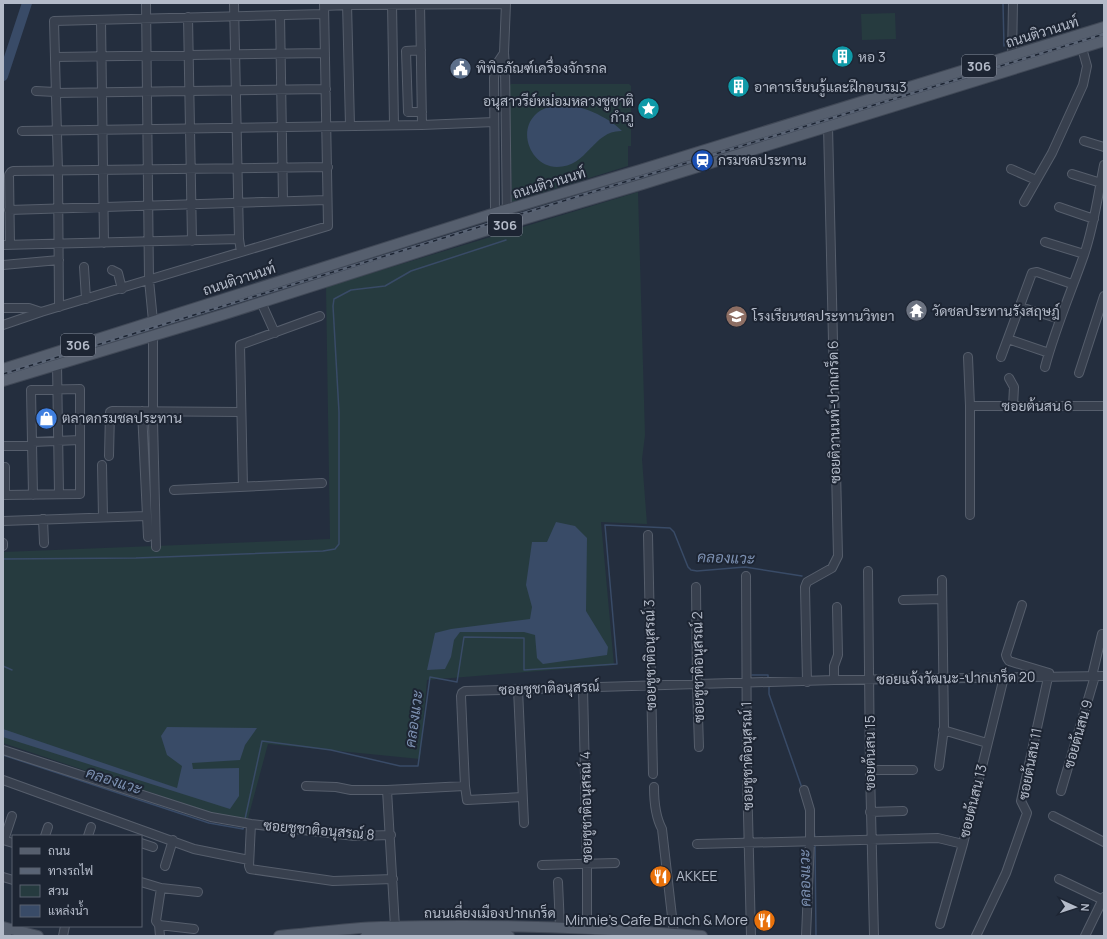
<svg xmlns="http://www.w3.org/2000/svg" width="1107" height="939" font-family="Manrope,Sarabun,sans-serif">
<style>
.green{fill:#263b3f}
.water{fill:#394b67}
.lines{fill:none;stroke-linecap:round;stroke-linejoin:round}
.stream{stroke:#394b67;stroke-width:1.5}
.river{stroke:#394b67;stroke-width:10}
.minor-casing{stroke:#565e6c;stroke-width:10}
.major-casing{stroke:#414957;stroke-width:12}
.minor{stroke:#38404e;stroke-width:8}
.major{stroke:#565f6e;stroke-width:10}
.rail-casing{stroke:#5a6475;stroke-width:3}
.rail{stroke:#1d2533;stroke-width:1.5;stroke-dasharray:4.5;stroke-linecap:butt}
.labels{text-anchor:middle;stroke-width:4;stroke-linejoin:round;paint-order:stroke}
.shield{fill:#1d2533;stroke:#878e9c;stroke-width:1}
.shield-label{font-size:13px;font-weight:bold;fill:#b4bbc9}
.street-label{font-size:14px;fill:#b4bbc9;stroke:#1d2533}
.poi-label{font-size:14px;fill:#b4bbc9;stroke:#1d2533;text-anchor:start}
.water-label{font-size:15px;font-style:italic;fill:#7c90b1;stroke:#1d2533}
</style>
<rect width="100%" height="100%" fill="#242e3e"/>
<path class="green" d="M 895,13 L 896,39 L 862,40 L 861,14 Z
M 511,84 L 629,84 L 631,86 L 631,146 L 628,146 L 628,166 L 512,202 L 509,86 Z
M 638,192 L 645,435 L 642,459 L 647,524 L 601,522 L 614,665 L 427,680 L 420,759 L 268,744 L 247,822 L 224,817 L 3,743 L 3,552 L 330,539 L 326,287 Z"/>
<path class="water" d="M 560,104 C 581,105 607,116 622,131 C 593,130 588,167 557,167 C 532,167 517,133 535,115 C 542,108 551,106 560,104 Z
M 556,522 L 575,526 L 587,538 L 586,611 L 608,647 L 607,655 L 543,664 L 537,658 L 535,635 L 524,632 L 460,632 L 454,640 L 451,657 L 445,669 L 427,670 L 435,633 L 451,629 L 530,619 L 532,607 L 526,585 L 532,542 L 547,542 Z
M 167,727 L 257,728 L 245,745 L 240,760 L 192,763 L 193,769 L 239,768 L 239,796 L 230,809 L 3,737 L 3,729 L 177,788 L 182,766 L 167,755 L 161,736 Z"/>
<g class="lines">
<path class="stream" d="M 1003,3 L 1004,46
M 3,559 L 136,558 L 323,551 L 335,549 L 339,544 L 339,412 L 333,306 L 334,299 L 351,290 L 385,286 L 411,271 L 506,240
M 3,666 L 12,670
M 752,675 L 768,675 L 768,680
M 769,685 L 769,694 L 802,788
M 3,755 L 209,823 L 243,829 L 244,825
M 245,819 L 262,741 L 331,750 L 400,766 L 418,766 L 430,677 L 457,682 L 464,637 L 524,638 L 524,670 L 617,664 L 605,525 L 670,528 L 674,532 L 688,567 L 691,570 L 697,571 L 745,567 L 802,576
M 814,830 L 815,838
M 815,844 L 816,936"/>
<path class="river" d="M 3,76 L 27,3"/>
<defs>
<path id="minor" d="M 146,3 L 149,280 L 153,321
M 234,3 L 239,239 L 241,252
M 347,3 L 350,126
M 392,3 L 394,125
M 420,3 L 422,125
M 506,3 L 504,53 L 505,66 L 507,225
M 324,6 L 348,5 L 506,4
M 280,15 L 283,201
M 188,17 L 192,241
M 101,20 L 104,243
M 421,50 L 406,51 L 408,112 L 422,112
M 1012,56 L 1013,3
M 55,57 L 325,53
M 36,91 L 55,92
M 55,93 L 326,89
M 22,131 L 422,125 L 494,122
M 1084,141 L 1104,147
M 1011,169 L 1036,180
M 1072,174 L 1101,183
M 1024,202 L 1052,153 L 1083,85 L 1087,66 L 1082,48
M 1059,207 L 1094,219
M 9,210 L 327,200
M 497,227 L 495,213 L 494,78 L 496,65 L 504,53
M 1045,242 L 1084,254
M 3,245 L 239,239
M 10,245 L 9,175 L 11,172 L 13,171 L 328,167
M 3,265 L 59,260
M 84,267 L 86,299
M 112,270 L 118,273 L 122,289
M 261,302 L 275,333
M 59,307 L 58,171 L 54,21 L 324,14
M 1020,307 L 1060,319
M 3,308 L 29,308 L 41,312
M 3,325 L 41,312 L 328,226 L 324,3
M 153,335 L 153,420 L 156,547
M 1008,339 L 1049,353
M 968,357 L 970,406 L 970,515
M 1001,357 L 1032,273 L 1037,272 L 1072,284
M 57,364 L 59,494
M 1045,367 C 1055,329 1071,292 1084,255 C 1094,226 1098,195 1104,165
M 1079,373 L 1104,296
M 1009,378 L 1014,387 L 1013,406
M 970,406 L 1104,406
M 142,411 L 148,537
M 32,442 L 80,440
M 3,446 L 32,446
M 109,456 L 110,412 L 112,411 L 241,412
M 102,465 L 103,517
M 243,487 L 240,345 L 320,316
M 174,490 L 322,483
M 3,495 L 80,494 L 80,389 L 31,390 L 33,495
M 5,495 L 5,467
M 43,519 L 44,543
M 3,521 L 146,516
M 648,535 L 653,774
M 3,543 L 3,546
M 868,571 L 870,770 L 874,936
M 746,576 L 747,775 L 751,936
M 696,587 L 697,684 L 699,747
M 903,600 L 942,599
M 1092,676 L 1102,634
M 834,680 L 834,666 L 838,655 L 837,607
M 807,682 L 805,587 L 807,582 L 832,568 L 838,556 L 828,126
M 583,687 L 587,865 L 587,928
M 518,689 L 524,823
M 943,730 L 987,743
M 3,750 L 211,817 L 251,824 L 355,836 L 391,835
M 939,766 L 944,728 L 942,580
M 870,770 L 913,770
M 3,780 L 194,849 L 249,860
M 306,786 L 336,787 L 351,790 L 387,790 L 465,786 L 461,696 L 462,693 L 465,691 L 834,680 L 1104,676
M 465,786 L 467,800 L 522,797
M 654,787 C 654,801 655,816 662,829 L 674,934
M 387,790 L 395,927
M 804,790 L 810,810 L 810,841 L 806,936
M 1061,791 L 1095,676
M 870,812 L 903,811
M 1053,816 L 1104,842
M 251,824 L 249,866 L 250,869 L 333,881 L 393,879
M 45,836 L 48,827
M 88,836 L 91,827
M 3,840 L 13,843
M 4,840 L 12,816
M 141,843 L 153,847
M 697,844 L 938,838 L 963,844
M 542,865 L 615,863
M 165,866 L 173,840
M 3,877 L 13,880
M 1059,879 L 1103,900
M 141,882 L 161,888 L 198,892
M 558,882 L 560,927
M 161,888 L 156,921 L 159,925 L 194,929
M 940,924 L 963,844 L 1004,677
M 159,925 L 160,936
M 63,936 L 65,926
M 976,936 L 1006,873 L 1027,813 L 1021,801 L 1049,673 L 1009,661 L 1007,658 L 1006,655 L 1022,605
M 1085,936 L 1104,897"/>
<path id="major" d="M 3,369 L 495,213 L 640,170 L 1104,27
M 3,381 L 225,314 L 497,227 L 643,184 L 1104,41
M 3,927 L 38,936
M 3,935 L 6,936
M 279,936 C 313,933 347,928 381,927 C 488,924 595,927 702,936
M 366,936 L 396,935 L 509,936"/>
</defs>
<use href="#minor" class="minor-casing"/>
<use href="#major" class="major-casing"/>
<use href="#minor" class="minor"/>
<use href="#major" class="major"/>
<defs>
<path id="rail" d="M 3,374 L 1104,34"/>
</defs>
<use href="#rail" class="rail-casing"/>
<use href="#rail" class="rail"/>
</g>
<defs>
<symbol id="building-disc" viewBox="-11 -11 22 22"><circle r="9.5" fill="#0f9aa8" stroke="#1d2533"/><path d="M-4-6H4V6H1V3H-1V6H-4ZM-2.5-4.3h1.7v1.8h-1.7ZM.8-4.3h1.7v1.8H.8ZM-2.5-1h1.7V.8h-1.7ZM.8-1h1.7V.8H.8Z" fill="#fff"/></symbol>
<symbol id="civic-disc" viewBox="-11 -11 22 22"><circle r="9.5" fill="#5c6f8a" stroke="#1d2533"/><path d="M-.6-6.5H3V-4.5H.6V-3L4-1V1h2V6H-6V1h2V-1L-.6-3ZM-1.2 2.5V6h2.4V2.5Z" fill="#fff"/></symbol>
<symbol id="sight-disc" viewBox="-11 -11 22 22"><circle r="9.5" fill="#0f9aa8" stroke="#1d2533"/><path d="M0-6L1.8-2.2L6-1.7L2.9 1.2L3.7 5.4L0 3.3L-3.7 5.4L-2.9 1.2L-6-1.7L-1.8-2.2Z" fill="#fff"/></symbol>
<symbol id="station-disc" viewBox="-11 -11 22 22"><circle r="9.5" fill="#1a4fb4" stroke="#1d2533"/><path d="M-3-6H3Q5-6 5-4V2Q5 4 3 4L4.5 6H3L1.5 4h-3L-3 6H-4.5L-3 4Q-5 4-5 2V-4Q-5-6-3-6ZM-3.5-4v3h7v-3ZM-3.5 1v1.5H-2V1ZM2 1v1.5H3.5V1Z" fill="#fff"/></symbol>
<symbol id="temple-disc" viewBox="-11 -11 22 22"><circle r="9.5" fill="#6b7280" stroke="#1d2533"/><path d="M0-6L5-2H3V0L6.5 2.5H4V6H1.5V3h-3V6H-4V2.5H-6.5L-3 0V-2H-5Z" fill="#fff"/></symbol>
<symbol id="school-disc" viewBox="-11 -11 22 22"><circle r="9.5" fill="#8d6e63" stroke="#1d2533"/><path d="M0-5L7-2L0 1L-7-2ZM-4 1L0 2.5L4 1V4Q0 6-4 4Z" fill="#fff"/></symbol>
<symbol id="shop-disc" viewBox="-11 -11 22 22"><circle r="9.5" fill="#3f7fe0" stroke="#1d2533"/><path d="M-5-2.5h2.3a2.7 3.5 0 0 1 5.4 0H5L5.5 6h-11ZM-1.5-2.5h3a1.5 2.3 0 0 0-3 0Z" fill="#fff"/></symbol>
<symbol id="restaurant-disc" viewBox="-11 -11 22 22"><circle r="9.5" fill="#e8710a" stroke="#1d2533"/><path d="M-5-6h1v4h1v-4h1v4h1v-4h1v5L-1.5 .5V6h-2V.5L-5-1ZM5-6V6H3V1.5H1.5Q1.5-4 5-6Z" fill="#fff"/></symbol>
</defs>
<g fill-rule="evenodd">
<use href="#building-disc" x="830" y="44" width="25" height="25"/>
<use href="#civic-disc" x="448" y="56" width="25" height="25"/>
<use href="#building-disc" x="726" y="74" width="25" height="25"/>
<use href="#sight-disc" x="636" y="96" width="25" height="25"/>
<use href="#station-disc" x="690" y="148" width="25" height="25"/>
<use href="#temple-disc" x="904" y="298" width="25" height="25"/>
<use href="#school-disc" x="724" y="304" width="25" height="25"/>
<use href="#shop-disc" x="34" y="406" width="25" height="25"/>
<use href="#restaurant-disc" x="648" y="864" width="25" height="25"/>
<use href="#restaurant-disc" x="752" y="908" width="25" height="25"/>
</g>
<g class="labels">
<g class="shield">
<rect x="962" y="55" width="34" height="22" rx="3"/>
<rect x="488" y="214" width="34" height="22" rx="3"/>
<rect x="61" y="334" width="34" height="22" rx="3"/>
</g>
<g class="shield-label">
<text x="979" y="71">306</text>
<text x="505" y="230">306</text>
<text x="78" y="350">306</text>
</g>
<g class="street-label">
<text transform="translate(1042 32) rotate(-17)" y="5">ถนนติวานนท์</text>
<text transform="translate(549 183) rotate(-17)" y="5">ถนนติวานนท์</text>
<text transform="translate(239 279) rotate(-18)" y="5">ถนนติวานนท์</text>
<text x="1037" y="411">ซอยต้นสน 6</text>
<text transform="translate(834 412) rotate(-91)" y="5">ซอยติวานนท์-ปากเกร็ด 6</text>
<text transform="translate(650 655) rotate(-91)" y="5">ซอยชูชาติอนุสรณ์ 3</text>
<text transform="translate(698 667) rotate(-91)" y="5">ซอยชูชาติอนุสรณ์ 2</text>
<text transform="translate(956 678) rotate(-1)" y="5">ซอยแจ้งวัฒนะ-ปากเกร็ด 20</text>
<text transform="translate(549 688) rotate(-2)" y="5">ซอยชูชาติอนุสรณ์</text>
<text transform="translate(1078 734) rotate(-74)" y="5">ซอยต้นสน 9</text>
<text transform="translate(870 753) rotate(-90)" y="5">ซอยต้นสน 15</text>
<text transform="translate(747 756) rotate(-91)" y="5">ซอยชูชาติอนุสรณ์ 1</text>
<text transform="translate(1030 764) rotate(-79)" y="5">ซอยต้นสน 11</text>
<text transform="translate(973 801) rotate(-76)" y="5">ซอยต้นสน 13</text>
<text transform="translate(586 807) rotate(-91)" y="5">ซอยชูชาติอนุสรณ์ 4</text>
<text transform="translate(319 830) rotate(5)" y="5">ซอยชูชาติอนุสรณ์ 8</text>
<text x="490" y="918">ถนนเลี่ยงเมืองปากเกร็ด</text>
</g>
<g class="poi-label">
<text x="858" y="62">หอ 3</text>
<text x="476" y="73">พิพิธภัณฑ์เครื่องจักรกล</text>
<text x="754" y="92">อาคารเรียนรู้และฝึกอบรม3</text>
<text x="634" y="106" text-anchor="end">อนุสาวรีย์หม่อมหลวงชูชาติ<tspan x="634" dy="16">กำภู</tspan></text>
<text x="718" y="165">กรมชลประทาน</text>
<text x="932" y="316">วัดชลประทานรังสฤษฎ์</text>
<text x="752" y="321">โรงเรียนชลประทานวิทยา</text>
<text x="62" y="423">ตลาดกรมชลประทาน</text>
<text x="676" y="881">AKKEE</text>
<text x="748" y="925" text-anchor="end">Minnie's Cafe Brunch &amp; More</text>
</g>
<g class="water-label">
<text transform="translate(726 558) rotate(2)" y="5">คลองแวะ</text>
<text transform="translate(414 719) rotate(-82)" y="5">คลองแวะ</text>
<text transform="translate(114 781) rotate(18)" y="5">คลองแวะ</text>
<text transform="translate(805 878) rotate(-91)" y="5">คลองแวะ</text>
</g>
</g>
<rect width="1107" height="939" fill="none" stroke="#b4bbc9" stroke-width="8"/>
<rect x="12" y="835" width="130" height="92" fill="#1d2533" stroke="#59616f"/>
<rect x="20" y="848" width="20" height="6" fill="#565f6e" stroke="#59616f"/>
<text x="48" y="855" font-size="12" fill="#b4bbc9">ถนน</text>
<rect x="20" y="868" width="20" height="6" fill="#5a6475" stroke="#59616f"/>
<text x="48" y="875" font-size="12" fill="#b4bbc9">ทางรถไฟ</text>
<rect x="20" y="885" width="20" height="12" fill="#263b3f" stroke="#59616f"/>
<text x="48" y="895" font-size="12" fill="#b4bbc9">สวน</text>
<rect x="20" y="905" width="20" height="12" fill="#394b67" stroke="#59616f"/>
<text x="48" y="915" font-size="12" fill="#b4bbc9">แหล่งน้ำ</text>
<g transform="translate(1075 907) rotate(93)" stroke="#1d2533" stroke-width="3" paint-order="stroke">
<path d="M0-3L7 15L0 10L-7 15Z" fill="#b4bbc9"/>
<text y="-6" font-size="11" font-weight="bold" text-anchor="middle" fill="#b4bbc9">N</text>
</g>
</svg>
